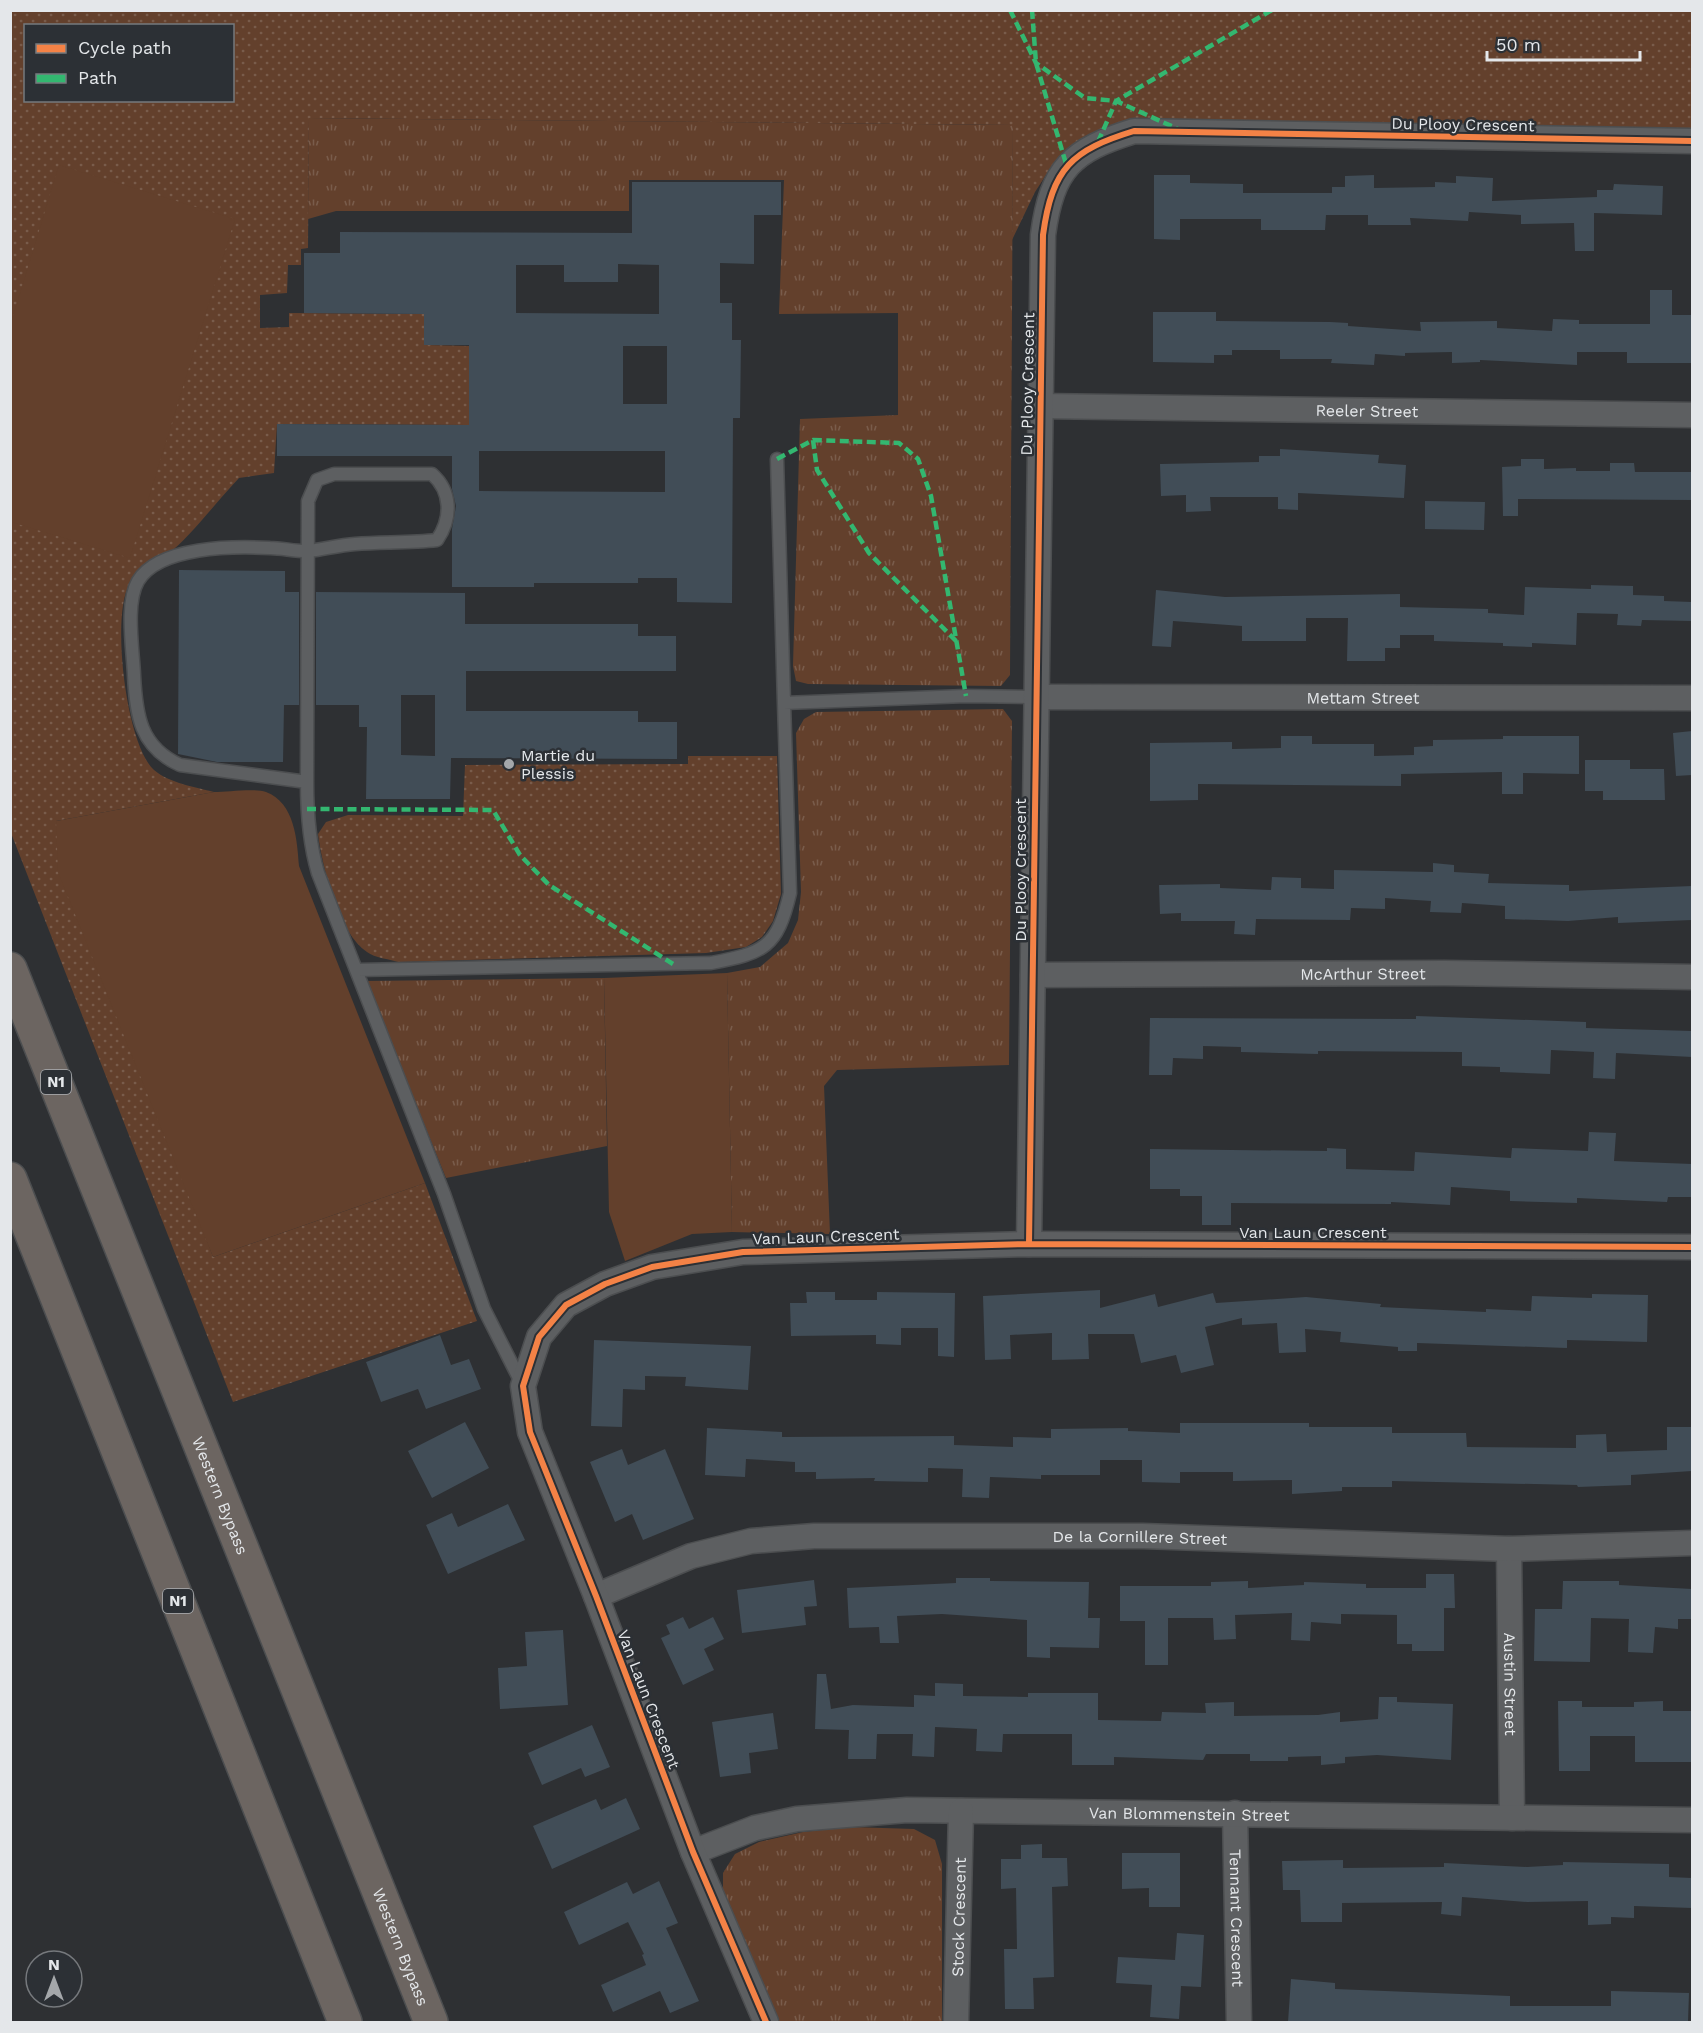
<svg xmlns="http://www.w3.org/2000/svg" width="1703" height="2033" font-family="'Work Sans',sans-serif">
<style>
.grass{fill:url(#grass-dots);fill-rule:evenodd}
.park{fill:url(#park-tufts)}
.pitch{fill:#63402c}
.building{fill:#414d57;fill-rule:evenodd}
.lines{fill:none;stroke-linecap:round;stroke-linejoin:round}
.lane-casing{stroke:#4c4e50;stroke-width:15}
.street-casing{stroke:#4c4e50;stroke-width:27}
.highway-casing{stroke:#4c4e50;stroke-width:36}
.lane{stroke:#5d5f61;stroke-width:12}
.street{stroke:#5d5f61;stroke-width:24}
.highway{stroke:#6c6561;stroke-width:33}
.quiet{stroke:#33b770;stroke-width:4.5;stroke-dasharray:9 4.5;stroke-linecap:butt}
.cycleway-casing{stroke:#2c3035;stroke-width:10}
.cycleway{stroke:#f48246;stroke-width:6}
.poi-dot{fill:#a4a7aa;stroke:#2c3035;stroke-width:2}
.labels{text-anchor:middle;stroke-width:5;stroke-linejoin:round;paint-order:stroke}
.shield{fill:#2c3035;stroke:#adb0b4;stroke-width:1.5}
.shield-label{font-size:15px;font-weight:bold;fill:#e4e7ea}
.street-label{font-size:16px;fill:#e4e7ea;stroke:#2c3035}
.poi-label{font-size:16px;fill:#e4e7ea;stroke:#2c3035;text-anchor:start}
</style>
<defs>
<pattern id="grass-dots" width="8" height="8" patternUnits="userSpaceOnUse" patternTransform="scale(1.5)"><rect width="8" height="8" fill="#63402c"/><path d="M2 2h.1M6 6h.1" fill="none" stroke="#795c4b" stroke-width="1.8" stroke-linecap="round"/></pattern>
<pattern id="park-tufts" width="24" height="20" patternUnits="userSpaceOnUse" patternTransform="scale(1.5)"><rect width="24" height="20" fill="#63402c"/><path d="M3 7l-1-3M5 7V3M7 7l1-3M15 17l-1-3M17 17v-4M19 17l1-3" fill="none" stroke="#795c4b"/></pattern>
</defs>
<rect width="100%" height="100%" fill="#2e3033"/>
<path class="grass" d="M 11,11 L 1692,11 L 1692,131 L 1087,140 L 1055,161 L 1035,192 L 1012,240 L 1013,125 L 309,118 L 308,248 L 301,249 L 301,265 L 288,265 L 287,293 L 260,295 L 260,328 L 289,327 L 289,313 L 424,314 L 425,345 L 469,346 L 469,425 L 277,424 L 274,473 L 239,478 C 218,500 190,537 167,555 C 151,568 142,562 129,585 C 111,617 126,745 154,770 C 169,783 195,787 214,792 L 56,821 L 213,1257 L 425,1183 L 477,1321 L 233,1402 L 11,833 ZM 26,26 L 232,26 L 232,100 L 26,100 Z
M 688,756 L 777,756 L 781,894 L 773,921 L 762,937 L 746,947 L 706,953 L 398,962 C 389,959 375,958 367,952 C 339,934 322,866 318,834 L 326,822 L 348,815 L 463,816 L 465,765 L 688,764 Z"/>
<path class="park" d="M 309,118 L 1013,125 L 1010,675 L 1001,686 L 808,684 L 796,681 L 793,666 L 800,419 L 898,415 L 898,313 L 779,314 L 784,180 L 629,180 L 629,211 L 336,211 L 308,219 Z
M 1003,709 L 1012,721 L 1009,1065 L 837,1070 L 824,1086 L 830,1234 L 732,1232 L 727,973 L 760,967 L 788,943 L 798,920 L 801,892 L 796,733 L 804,719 L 816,712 Z
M 604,978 L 607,1146 L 446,1178 L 366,981 Z
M 851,1827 L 914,1829 L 935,1840 L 942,1864 L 942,2022 L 770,2022 L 723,1902 L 723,1873 L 735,1854 L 759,1842 L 803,1832 Z"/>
<path class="pitch" d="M 59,165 L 235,219 L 130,558 L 11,522 L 11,323 Z
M 214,792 C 227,792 255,788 266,792 C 295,803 297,840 299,866 L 425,1183 L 213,1257 L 58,872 L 56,821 Z
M 727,973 L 732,1232 L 692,1234 L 625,1261 L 609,1212 L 604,978 Z"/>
<path class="building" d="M 1154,175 L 1190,175 L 1190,183 L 1243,184 L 1243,193 L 1332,193 L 1332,187 L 1345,187 L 1345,176 L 1374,175 L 1374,188 L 1435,187 L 1435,182 L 1456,183 L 1456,176 L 1493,178 L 1492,201 L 1597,197 L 1597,190 L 1613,190 L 1614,184 L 1663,186 L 1662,215 L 1594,213 L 1594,251 L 1575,251 L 1574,223 L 1521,224 L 1521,215 L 1469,212 L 1468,221 L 1410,218 L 1411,225 L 1368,225 L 1368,215 L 1326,215 L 1325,230 L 1261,230 L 1261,219 L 1180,219 L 1180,240 L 1154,239 Z
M 632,182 L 781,182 L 781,215 L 754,215 L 754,264 L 720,263 L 720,303 L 732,303 L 732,340 L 741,340 L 740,418 L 733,418 L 732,603 L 677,602 L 677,578 L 638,578 L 638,583 L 534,583 L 534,587 L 452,587 L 452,529 L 456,506 L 452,489 L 452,456 L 277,456 L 277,424 L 469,425 L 469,345 L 424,345 L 424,314 L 304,313 L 304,253 L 340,253 L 340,232 L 632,233 ZM 618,264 L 659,265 L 659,314 L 516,313 L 516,265 L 564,265 L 564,282 L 618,282 ZM 623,346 L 667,346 L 667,404 L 623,404 ZM 479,451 L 665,451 L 665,492 L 479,491 Z
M 1650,290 L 1672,290 L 1672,315 L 1692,315 L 1692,363 L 1627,363 L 1627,352 L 1577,352 L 1577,365 L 1480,360 L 1480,362 L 1452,363 L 1452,352 L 1405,353 L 1405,356 L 1375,354 L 1374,365 L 1331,363 L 1332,359 L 1280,359 L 1280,350 L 1232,350 L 1232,355 L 1214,355 L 1214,363 L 1153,362 L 1153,312 L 1216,312 L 1216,321 L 1330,322 L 1348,323 L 1348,326 L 1421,331 L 1420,322 L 1497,321 L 1497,328 L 1552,331 L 1553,319 L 1579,320 L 1579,324 L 1650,324 Z
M 1280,449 L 1379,455 L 1378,463 L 1406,465 L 1404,498 L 1298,493 L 1298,510 L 1278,509 L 1278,497 L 1210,497 L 1211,511 L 1186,512 L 1186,495 L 1161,496 L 1160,464 L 1259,462 L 1259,456 L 1280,456 Z
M 1521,459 L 1544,459 L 1544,469 L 1576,468 L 1576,471 L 1610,471 L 1610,463 L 1634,463 L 1635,472 L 1692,472 L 1692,500 L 1518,499 L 1518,516 L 1503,516 L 1502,467 L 1521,466 Z
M 1425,501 L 1485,502 L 1484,530 L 1425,529 Z
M 179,570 L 285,571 L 285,592 L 299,592 L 299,705 L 284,705 L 283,762 L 217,762 L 178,754 Z
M 1591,585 L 1633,586 L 1633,595 L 1664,596 L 1664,601 L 1692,602 L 1692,621 L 1642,620 L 1641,626 L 1617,625 L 1618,614 L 1577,613 L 1576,645 L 1532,643 L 1532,647 L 1503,646 L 1503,643 L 1434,641 L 1434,635 L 1400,635 L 1400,648 L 1385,648 L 1385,661 L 1347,661 L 1348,618 L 1306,618 L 1306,641 L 1242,641 L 1242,626 L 1173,621 L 1171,647 L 1152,646 L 1156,590 L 1225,597 L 1400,594 L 1400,607 L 1488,609 L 1488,613 L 1524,615 L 1525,587 L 1591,589 Z
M 316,592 L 465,593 L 465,624 L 638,624 L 638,636 L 676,636 L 676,671 L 466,671 L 466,711 L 638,711 L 638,722 L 677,722 L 677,759 L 451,758 L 450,799 L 366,799 L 367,727 L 359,727 L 359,705 L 316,705 ZM 401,695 L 435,695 L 435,756 L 401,755 Z
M 1692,731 L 1692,775 L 1676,776 L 1673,733 Z
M 1281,736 L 1312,736 L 1312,744 L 1374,744 L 1374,756 L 1414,755 L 1414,747 L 1433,746 L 1433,740 L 1503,739 L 1503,736 L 1579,736 L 1579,774 L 1523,773 L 1523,794 L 1502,794 L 1502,772 L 1401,774 L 1401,786 L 1198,784 L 1198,800 L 1150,801 L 1150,743 L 1232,742 L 1232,749 L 1281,748 Z
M 1585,760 L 1630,760 L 1630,769 L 1664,769 L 1665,800 L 1603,800 L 1603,791 L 1585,791 Z
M 1433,863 L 1454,865 L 1454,872 L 1489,874 L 1488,883 L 1569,885 L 1569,891 L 1692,886 L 1692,920 L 1618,923 L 1618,917 L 1568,921 L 1505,919 L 1505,906 L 1462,903 L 1461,913 L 1430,912 L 1431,901 L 1385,898 L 1385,909 L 1351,908 L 1350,920 L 1256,919 L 1255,935 L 1234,934 L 1235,921 L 1181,921 L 1181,913 L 1160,914 L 1159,885 L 1220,884 L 1220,888 L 1271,890 L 1272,877 L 1301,878 L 1301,888 L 1334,889 L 1334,870 L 1433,872 Z
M 1416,1016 L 1586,1022 L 1586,1028 L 1692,1031 L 1692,1057 L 1616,1053 L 1615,1079 L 1593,1078 L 1594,1052 L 1551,1050 L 1550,1074 L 1500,1072 L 1500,1067 L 1462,1066 L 1462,1052 L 1318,1051 L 1318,1054 L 1241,1052 L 1241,1047 L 1203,1046 L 1203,1059 L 1173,1058 L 1172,1075 L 1149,1075 L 1150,1018 L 1416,1019 Z
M 1589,1132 L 1616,1133 L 1614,1161 L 1692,1164 L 1692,1197 L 1668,1197 L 1667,1202 L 1577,1198 L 1577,1203 L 1510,1201 L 1510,1191 L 1451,1187 L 1450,1205 L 1391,1202 L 1391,1204 L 1231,1203 L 1231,1225 L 1202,1225 L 1202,1196 L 1180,1196 L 1180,1189 L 1150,1189 L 1150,1149 L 1327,1151 L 1327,1148 L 1346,1149 L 1346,1169 L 1414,1171 L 1415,1152 L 1511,1158 L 1512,1148 L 1588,1151 Z
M 1100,1290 L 1100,1308 L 1155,1294 L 1158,1307 L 1213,1293 L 1216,1303 L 1306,1297 L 1381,1304 L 1380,1307 L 1486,1312 L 1486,1309 L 1531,1311 L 1532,1296 L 1592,1298 L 1592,1294 L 1648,1295 L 1647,1342 L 1567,1340 L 1567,1348 L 1417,1343 L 1417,1351 L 1398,1351 L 1398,1347 L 1340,1342 L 1341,1332 L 1305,1329 L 1306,1352 L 1279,1353 L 1277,1323 L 1242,1325 L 1242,1318 L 1205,1327 L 1214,1365 L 1181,1373 L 1176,1355 L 1141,1363 L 1134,1334 L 1088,1334 L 1089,1359 L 1052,1360 L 1052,1333 L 1010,1335 L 1011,1359 L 985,1360 L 983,1296 Z
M 806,1292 L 835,1292 L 835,1300 L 877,1300 L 877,1292 L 955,1293 L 954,1357 L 938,1356 L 938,1328 L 901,1328 L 901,1345 L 876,1344 L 876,1335 L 791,1336 L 790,1303 L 807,1303 Z
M 440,1335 L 451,1365 L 469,1359 L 481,1389 L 426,1409 L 418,1389 L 381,1402 L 366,1362 Z
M 594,1340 L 751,1346 L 748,1390 L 685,1386 L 686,1377 L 645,1376 L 645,1390 L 623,1389 L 622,1427 L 591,1426 Z
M 465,1422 L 489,1468 L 432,1498 L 408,1451 Z
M 1180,1423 L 1309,1423 L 1309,1427 L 1392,1427 L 1392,1433 L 1466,1433 L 1467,1447 L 1576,1448 L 1576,1435 L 1606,1434 L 1607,1452 L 1667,1450 L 1667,1427 L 1692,1427 L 1692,1471 L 1631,1475 L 1631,1485 L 1578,1487 L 1577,1485 L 1392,1481 L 1392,1487 L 1342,1487 L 1342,1491 L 1292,1494 L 1292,1480 L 1233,1481 L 1233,1472 L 1180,1472 L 1180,1483 L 1142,1482 L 1142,1460 L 1100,1460 L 1100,1475 L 1041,1475 L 1041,1479 L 990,1477 L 989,1498 L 962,1497 L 963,1469 L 928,1468 L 928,1482 L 874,1481 L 875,1478 L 816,1479 L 816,1472 L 795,1472 L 795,1462 L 746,1459 L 745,1477 L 705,1475 L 707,1428 L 782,1432 L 782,1437 L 954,1436 L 954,1445 L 1013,1447 L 1013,1437 L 1051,1438 L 1051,1429 L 1128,1428 L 1128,1431 L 1180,1433 Z
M 622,1449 L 628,1465 L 665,1449 L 694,1519 L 643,1540 L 632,1514 L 615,1522 L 590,1462 Z
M 508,1504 L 525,1540 L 448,1574 L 426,1525 L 452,1513 L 458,1527 Z
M 1426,1574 L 1454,1574 L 1455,1608 L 1444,1608 L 1444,1651 L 1412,1651 L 1412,1644 L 1397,1644 L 1397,1615 L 1341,1614 L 1341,1624 L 1311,1622 L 1310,1641 L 1291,1640 L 1292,1613 L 1235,1615 L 1236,1639 L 1214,1640 L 1213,1618 L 1168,1618 L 1168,1665 L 1145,1665 L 1145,1621 L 1120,1621 L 1120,1586 L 1211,1586 L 1211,1582 L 1248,1581 L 1248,1588 L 1304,1585 L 1304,1582 L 1366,1584 L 1366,1588 L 1426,1588 Z
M 956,1578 L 990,1578 L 990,1581 L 1089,1582 L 1088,1618 L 1100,1618 L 1099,1648 L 1050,1647 L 1050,1658 L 1027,1657 L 1027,1620 L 942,1614 L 897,1616 L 899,1643 L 880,1643 L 879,1627 L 849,1628 L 847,1588 L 956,1583 Z
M 814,1580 L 817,1606 L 804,1607 L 806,1625 L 742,1633 L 737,1590 Z
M 1563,1581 L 1619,1581 L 1619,1585 L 1692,1589 L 1692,1619 L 1678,1619 L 1678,1629 L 1655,1627 L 1653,1653 L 1628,1652 L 1629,1619 L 1591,1618 L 1590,1662 L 1534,1661 L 1535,1609 L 1562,1609 Z
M 683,1617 L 689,1629 L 713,1617 L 724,1639 L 704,1649 L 714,1670 L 683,1685 L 661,1638 L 670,1634 L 666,1625 Z
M 563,1630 L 568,1705 L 500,1709 L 498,1668 L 527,1666 L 525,1632 Z
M 817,1674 L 826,1674 L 831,1709 L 853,1705 L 914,1707 L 914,1695 L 935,1696 L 935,1683 L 963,1684 L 963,1696 L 1028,1697 L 1028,1693 L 1098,1693 L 1098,1720 L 1161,1721 L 1162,1712 L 1206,1713 L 1205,1703 L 1234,1702 L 1234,1716 L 1318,1715 L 1340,1712 L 1340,1722 L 1378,1719 L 1379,1697 L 1397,1697 L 1397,1702 L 1453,1704 L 1451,1760 L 1377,1755 L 1345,1757 L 1345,1763 L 1321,1765 L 1321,1756 L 1288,1757 L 1288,1761 L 1250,1761 L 1250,1754 L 1206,1754 L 1203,1760 L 1114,1757 L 1114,1765 L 1072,1765 L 1072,1734 L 1003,1734 L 1002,1752 L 976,1751 L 977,1729 L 935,1727 L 934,1757 L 912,1756 L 913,1734 L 877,1734 L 876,1759 L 848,1759 L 849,1730 L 815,1729 Z
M 1558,1701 L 1582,1701 L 1582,1707 L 1634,1707 L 1634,1702 L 1663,1701 L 1663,1711 L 1692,1711 L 1692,1762 L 1635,1762 L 1635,1736 L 1590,1736 L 1590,1771 L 1559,1771 Z
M 773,1713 L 778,1749 L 749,1753 L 751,1773 L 720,1777 L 712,1722 Z
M 592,1725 L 610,1767 L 585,1777 L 581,1768 L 542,1785 L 528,1753 Z
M 626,1798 L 640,1829 L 552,1869 L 533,1826 L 596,1799 L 601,1810 Z
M 1042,1844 L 1042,1858 L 1067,1858 L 1068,1886 L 1052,1887 L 1054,1977 L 1033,1978 L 1034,2009 L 1005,2009 L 1004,1949 L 1017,1949 L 1016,1888 L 1001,1889 L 1001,1859 L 1021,1859 L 1021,1845 Z
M 1122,1853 L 1180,1853 L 1180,1907 L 1149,1907 L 1149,1888 L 1122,1889 Z
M 1343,1860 L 1343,1868 L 1444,1867 L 1444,1863 L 1527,1867 L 1563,1865 L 1563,1862 L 1669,1864 L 1669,1877 L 1692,1878 L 1692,1908 L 1634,1906 L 1634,1918 L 1611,1917 L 1611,1924 L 1588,1925 L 1588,1901 L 1527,1902 L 1462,1897 L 1461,1916 L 1441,1914 L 1442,1902 L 1342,1903 L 1342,1922 L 1301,1922 L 1300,1890 L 1283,1890 L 1282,1861 Z
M 659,1881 L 678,1923 L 666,1928 L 699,2001 L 670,2013 L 660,1991 L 613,2012 L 601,1985 L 646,1965 L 642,1955 L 644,1954 L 628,1922 L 579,1945 L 564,1912 L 627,1882 L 633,1894 Z
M 1177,1933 L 1204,1935 L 1201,1987 L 1181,1986 L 1179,2019 L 1150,2017 L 1152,1985 L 1116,1983 L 1118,1957 L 1175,1960 Z
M 1291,1979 L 1335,1983 L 1335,1989 L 1510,1996 L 1510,2006 L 1611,2006 L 1611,1991 L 1689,1993 L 1688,2022 L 1288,2022 Z"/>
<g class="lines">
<defs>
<path id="lane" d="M 777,459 L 784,703 L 966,696 L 1035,697
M 307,782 L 180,765 C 140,747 136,715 134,675 C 133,650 125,603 138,581 C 159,546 234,546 270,548 C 283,548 297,552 310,551 C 325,549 340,545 355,544 C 383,542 410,543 437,540 C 452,518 452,492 432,474 L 334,474 L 317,480 L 308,501 L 307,782 C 307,814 309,843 318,873 L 444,1194 L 484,1309 L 521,1382
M 358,970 L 711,963 C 764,953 777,948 790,893 L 784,703"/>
<g id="street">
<path id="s1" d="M 1040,406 L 1692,415"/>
<path id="s2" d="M 1035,697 L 1692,698"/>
<path id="s3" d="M 1033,975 L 1445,973 L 1692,977"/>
<path d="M 1029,1244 L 1043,235 C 1052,168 1072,150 1134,131 L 1692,141"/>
<path id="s4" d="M 1509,1549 L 1512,1818"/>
<path id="s5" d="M 596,1596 L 691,1556 L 751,1541 L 814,1536 L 1143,1536 L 1509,1549 L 1692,1543"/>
<path id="s6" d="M 1235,1813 L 1239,2022"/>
<path id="s7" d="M 693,1852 L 755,1828 L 797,1819 L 907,1810 L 1692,1820"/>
<path d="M 766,2022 L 693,1852 L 596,1596 L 530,1432 L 523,1386 L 539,1337 L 566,1305 L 605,1284 L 652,1267 L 743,1252 L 1029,1244 L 1692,1247"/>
<path id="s8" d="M 956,2022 L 961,1811"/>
</g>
<g id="highway">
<path id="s9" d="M 10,969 L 431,2022"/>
<path d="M 10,1179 L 345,2022"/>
</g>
</defs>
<use href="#lane" class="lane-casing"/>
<use href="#street" class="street-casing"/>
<use href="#highway" class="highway-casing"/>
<use href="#lane" class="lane"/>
<use href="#street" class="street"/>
<use href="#highway" class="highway"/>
<path class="quiet" d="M 1010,10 L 1036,63 L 1085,98 L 1116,101 L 1178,129
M 1032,10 L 1036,63 L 1067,167
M 1098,142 L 1116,101 L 1272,10
M 813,440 L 817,470 L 869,553 L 957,642
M 777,459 L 813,440 L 899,443 L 918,459 L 931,496 L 966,696
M 307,809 L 493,810 L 520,855 L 549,885 L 673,964"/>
<defs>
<path id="cycleway" d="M 1029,1244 L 1043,235 C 1052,168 1072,150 1134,131 L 1692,141
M 766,2022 L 693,1852 L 596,1596 L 530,1432 L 523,1386 L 539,1337 L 566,1305 L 605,1284 L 652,1267 L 743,1252 L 1029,1244 L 1692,1247"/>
</defs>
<use href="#cycleway" class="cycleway-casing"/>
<use href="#cycleway" class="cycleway"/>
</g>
<circle class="poi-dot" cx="509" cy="764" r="6"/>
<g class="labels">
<g class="shield">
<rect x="41" y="1070" width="30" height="24" rx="4.5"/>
<rect x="163" y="1589" width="30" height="24" rx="4.5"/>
</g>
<g class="shield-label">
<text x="56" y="1087">N1</text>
<text x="178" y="1606">N1</text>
</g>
<g class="street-label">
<text transform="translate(1463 124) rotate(1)" y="6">Du Plooy Crescent</text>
<text transform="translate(1027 384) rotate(-89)" y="6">Du Plooy Crescent</text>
<text dy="6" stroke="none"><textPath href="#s1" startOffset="327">Reeler Street</textPath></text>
<text dy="6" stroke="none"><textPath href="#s2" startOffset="328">Mettam Street</textPath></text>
<text transform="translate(1020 870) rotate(-90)" y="6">Du Plooy Crescent</text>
<text dy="6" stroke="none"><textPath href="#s3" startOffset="330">McArthur Street</textPath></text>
<text x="1313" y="1238">Van Laun Crescent</text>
<text transform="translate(826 1236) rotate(-2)" y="6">Van Laun Crescent</text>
<text dy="6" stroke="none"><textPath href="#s9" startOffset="567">Western Bypass</textPath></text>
<text dy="6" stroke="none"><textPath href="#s5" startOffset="554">De la Cornillere Street</textPath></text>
<text dy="6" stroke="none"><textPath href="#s4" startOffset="135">Austin Street</textPath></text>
<text transform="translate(649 1699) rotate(69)" y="6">Van Laun Crescent</text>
<text dy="6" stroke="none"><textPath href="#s7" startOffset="502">Van Blommenstein Street</textPath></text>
<text dy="6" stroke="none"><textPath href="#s8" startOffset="105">Stock Crescent</textPath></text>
<text dy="6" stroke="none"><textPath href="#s6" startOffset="105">Tennant Crescent</textPath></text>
<text dy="6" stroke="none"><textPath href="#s9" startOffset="1053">Western Bypass</textPath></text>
</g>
<g class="poi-label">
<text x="521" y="761">Martie du<tspan x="521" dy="18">Plessis</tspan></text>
</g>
</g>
<rect width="1703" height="2033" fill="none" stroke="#e4e7ea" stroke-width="24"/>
<rect x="24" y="24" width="210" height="78" fill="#2c3035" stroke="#76797d" stroke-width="1.5"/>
<rect x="36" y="44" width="30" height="9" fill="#f48246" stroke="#76797d" stroke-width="1.5"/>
<text x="78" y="54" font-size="18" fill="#e4e7ea">Cycle path</text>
<rect x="36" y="74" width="30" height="9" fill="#33b770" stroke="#76797d" stroke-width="1.5"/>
<text x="78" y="84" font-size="18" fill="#e4e7ea">Path</text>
<g transform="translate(54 1979)"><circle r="28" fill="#2c3035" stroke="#76797d" stroke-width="1.5"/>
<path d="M0-4.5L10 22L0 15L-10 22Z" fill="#a4a7aa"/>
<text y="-9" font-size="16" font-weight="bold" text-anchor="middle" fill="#e4e7ea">N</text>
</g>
<path d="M1487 51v9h153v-9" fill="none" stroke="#e4e7ea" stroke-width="3"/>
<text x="1496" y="51" font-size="18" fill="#e4e7ea" stroke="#2c3035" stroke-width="4.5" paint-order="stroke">50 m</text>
</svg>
